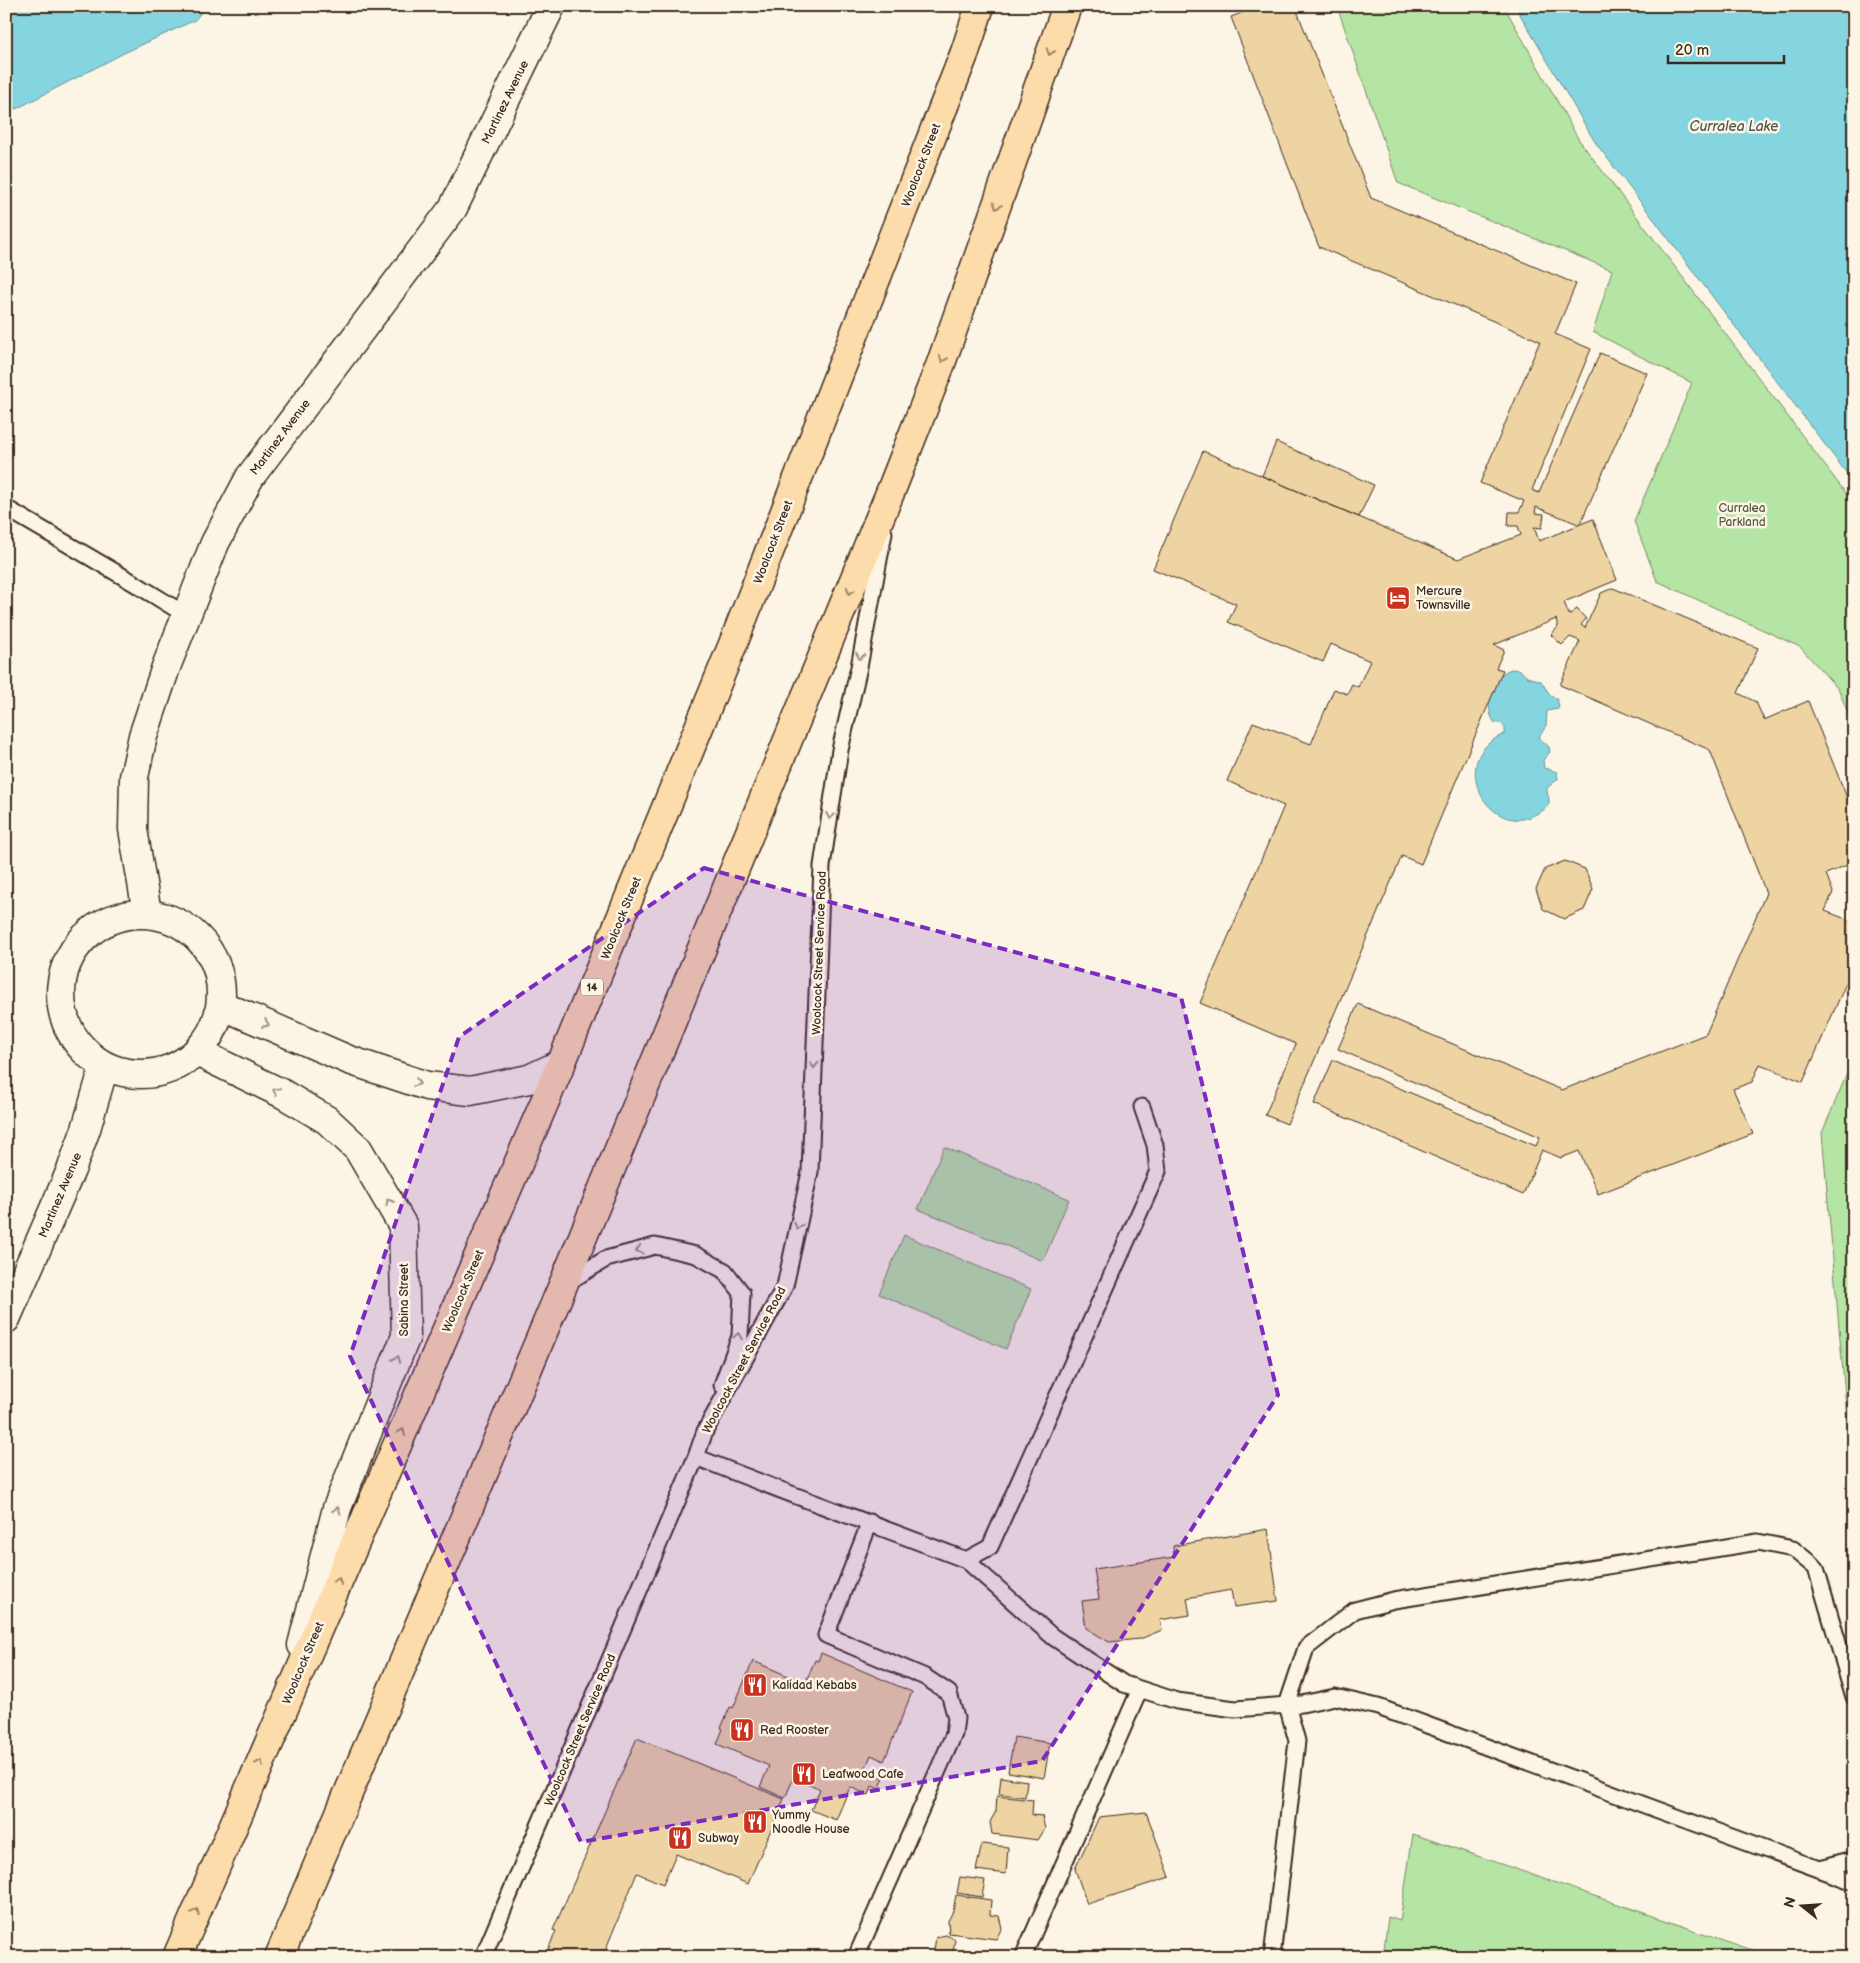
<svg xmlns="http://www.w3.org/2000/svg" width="1860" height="1963" font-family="'Balsamiq Sans',sans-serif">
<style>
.green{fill:#b4e5a4;stroke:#788861}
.water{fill:#85d5e0;stroke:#679192}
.building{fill:#eed4a3;stroke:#3b2a1e}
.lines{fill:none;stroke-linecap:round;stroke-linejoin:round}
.lane-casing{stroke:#3b2a1e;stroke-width:19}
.street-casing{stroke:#3b2a1e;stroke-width:31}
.primary-casing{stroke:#3b2a1e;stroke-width:31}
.lane{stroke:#fcf5e5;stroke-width:15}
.street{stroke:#fcf5e5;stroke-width:28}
.primary{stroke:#fddcac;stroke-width:28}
.oneway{stroke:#9c8365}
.oneway2{stroke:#9c9082}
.marked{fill:#7b2cbf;fill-opacity:0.2;stroke:#7b2cbf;stroke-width:4;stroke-dasharray:10 6;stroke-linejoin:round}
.labels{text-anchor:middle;stroke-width:5;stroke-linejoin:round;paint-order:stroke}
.shield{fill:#fcf5e5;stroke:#75675a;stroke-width:1}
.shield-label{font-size:11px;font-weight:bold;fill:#3b2a1e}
.street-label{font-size:12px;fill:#3b2a1e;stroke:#fcf5e5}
.park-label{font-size:12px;fill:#595940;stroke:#fcf5e5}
.poi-label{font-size:12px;fill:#3b2a1e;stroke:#fcf5e5;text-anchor:start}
.water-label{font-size:14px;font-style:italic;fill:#4e554e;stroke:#fcf5e5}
</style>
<rect width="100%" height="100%" fill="#fcf5e5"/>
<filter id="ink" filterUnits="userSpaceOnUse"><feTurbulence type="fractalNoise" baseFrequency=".02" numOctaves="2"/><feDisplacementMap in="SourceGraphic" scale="10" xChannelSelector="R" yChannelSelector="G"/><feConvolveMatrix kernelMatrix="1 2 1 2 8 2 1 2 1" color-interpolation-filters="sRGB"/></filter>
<g filter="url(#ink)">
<path class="green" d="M 1337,6 L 1504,6 L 1579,140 L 1854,504 L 1854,729 L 1839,690 L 1800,647 L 1657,581 L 1634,521 L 1692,383 L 1593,332 L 1612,270 L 1398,183 Z
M 1854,1057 L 1854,1439 L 1848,1430 L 1822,1133 Z
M 944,1147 L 1069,1199 L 1043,1261 L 918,1209 Z
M 904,1235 L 1031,1289 L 1006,1349 L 879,1294 Z
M 1413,1834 L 1773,1957 L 1383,1957 L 1388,1917 L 1400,1921 Z"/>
<path class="water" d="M 6,6 L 206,6 L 195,20 L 124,53 L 16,109 L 6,107 Z
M 1515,6 L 1854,6 L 1854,483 L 1595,142 Z
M 1511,669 L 1520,670 L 1527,677 L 1541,681 L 1550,695 L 1557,699 L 1559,706 L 1558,709 L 1547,711 L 1546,726 L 1539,737 L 1549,747 L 1550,752 L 1543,760 L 1544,768 L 1557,772 L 1558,779 L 1547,788 C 1546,793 1550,798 1549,803 C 1548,808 1542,811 1538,813 C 1490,843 1443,757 1505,734 L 1505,728 L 1501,723 L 1495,723 C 1482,706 1492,675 1511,669 Z"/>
<path class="building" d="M 1259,6 L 1295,6 L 1371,198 L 1576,284 L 1555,334 L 1591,349 L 1532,490 L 1539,493 L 1600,353 L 1647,373 L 1581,522 L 1578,524 L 1536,507 L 1535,513 L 1544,514 L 1542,528 L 1534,527 L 1539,541 L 1593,519 L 1617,580 L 1564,602 L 1569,615 L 1577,609 L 1586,619 L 1581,625 L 1585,628 L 1601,593 L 1613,588 L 1758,648 L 1738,693 L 1756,702 L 1764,720 L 1808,701 L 1854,815 L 1854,862 L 1826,874 L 1833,892 L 1825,911 L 1854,922 L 1854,965 L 1803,1082 L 1760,1064 L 1752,1082 L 1733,1089 L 1753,1134 L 1598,1194 L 1579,1151 L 1561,1158 L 1542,1150 L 1523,1195 L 1314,1104 L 1333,1060 L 1536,1146 L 1540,1137 L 1338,1049 L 1358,1004 L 1562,1090 L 1706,1034 L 1766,893 L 1710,750 L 1560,685 L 1580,641 L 1570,637 L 1562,645 L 1551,635 L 1558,627 L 1556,619 L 1494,645 L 1504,650 L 1496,668 L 1503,670 L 1421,864 L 1402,856 L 1287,1124 L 1265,1115 L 1296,1044 L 1200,1003 L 1284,806 L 1227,781 L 1253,722 L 1311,744 L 1334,689 L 1347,694 L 1352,684 L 1358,687 L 1370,661 L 1331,644 L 1323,662 L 1228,622 L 1236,604 L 1153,569 L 1203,451 L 1458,559 L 1521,535 L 1518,526 L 1508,526 L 1509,512 L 1519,512 L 1524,501 L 1480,483 L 1540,341 L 1319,247 L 1231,17 Z
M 1276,442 L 1374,485 L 1359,517 L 1262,476 Z
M 1565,861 L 1585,869 L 1593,889 L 1584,910 L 1564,919 L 1543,909 L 1536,889 L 1545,869 Z
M 1268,1529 L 1278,1601 L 1234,1607 L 1231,1590 L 1187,1598 L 1190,1615 L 1160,1620 L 1162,1630 L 1140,1639 L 1109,1642 L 1086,1628 L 1082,1601 L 1099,1599 L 1094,1569 L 1174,1557 L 1173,1546 Z
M 821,1653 L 912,1692 L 884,1761 L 871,1755 L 864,1772 L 877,1778 L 878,1776 L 884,1778 L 879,1789 L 872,1786 L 869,1795 L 850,1787 L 836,1820 L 811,1810 L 820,1789 L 794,1777 L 785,1798 L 760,1787 L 769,1766 L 717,1744 L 723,1729 L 721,1728 L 730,1707 L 733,1708 L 753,1661 L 807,1684 L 809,1680 L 807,1679 L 815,1660 L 818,1661 Z
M 1014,1737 L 1050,1743 L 1044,1778 L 1008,1772 Z
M 637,1738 L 784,1799 L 748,1884 L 676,1854 L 663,1884 L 637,1873 L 605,1951 L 602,1950 L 599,1957 L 558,1957 L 547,1952 L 556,1931 L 553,1930 Z
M 1001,1777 L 1027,1781 L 1025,1797 L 999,1794 Z
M 997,1796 L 1033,1800 L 1032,1815 L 1042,1816 L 1045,1829 L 1038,1840 L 992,1834 L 990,1822 L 996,1811 Z
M 1146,1812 L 1170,1877 L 1087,1904 L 1075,1869 L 1099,1817 Z
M 982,1844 L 1008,1847 L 1006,1874 L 976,1870 Z
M 960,1877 L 985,1880 L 982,1897 L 957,1893 Z
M 956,1895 L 991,1900 L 990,1915 L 999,1916 L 1002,1928 L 996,1939 L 949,1933 L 948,1921 L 953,1911 Z
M 946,1935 L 955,1939 L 953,1954 L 964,1957 L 933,1957 L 936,1937 Z"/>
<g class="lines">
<defs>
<path id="lane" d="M 6,508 L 134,583 L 186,615
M 566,1283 L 606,1259 L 655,1246 L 696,1255 L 725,1271 L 742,1293 L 740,1336 L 722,1385
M 696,1457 C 785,1493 876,1525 966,1560 L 990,1547 L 1158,1171 L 1155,1145 L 1142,1107
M 966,1560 L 1053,1637 L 1124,1684 L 1177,1701 L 1235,1709 L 1302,1704 L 1335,1697 L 1378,1707 L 1854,1882
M 1819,1869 L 1854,1860
M 483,1957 L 696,1457 L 705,1431 L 785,1286 L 810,1172 L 822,866 L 840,750 L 859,667 L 884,533
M 856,1957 L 954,1734 L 956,1718 L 949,1693 L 925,1677 L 826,1635 L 870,1522
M 1023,1957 L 1140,1689
M 1272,1957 L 1297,1741 L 1287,1705 L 1306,1648 L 1355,1610 L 1394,1600 L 1758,1542 L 1793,1549 L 1816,1568 L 1854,1697"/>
<path id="street" d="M 147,913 L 133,829 L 134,777 L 143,736 L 166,667 L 215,543 L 250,477 L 453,208 L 551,6
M61 994a80 80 0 1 1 160 0a80 80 0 1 1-160 0Z
M 221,1005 L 349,1060 L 427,1086 L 470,1091 L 529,1079 L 561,1064
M 197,1052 L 283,1094 L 327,1120 L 358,1149 L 403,1226 L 406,1336 L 337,1508 L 302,1645
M 6,1319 L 71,1170 L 86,1129 L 104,1067"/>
<path id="primary" d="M 177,1957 L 561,1064 L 733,644 L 965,52 L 980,6
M 279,1957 L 563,1285 L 892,488 L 940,366 L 1067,6"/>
</defs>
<use href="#lane" class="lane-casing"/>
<use href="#street" class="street-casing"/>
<use href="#primary" class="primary-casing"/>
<use href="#lane" class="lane"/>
<use href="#street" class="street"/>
<use href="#primary" class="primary"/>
</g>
<defs><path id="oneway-chevron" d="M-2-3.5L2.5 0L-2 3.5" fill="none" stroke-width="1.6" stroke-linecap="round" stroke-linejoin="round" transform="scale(1.25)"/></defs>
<g class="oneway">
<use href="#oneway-chevron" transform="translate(1050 52) rotate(109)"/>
<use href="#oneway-chevron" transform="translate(997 206) rotate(109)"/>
<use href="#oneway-chevron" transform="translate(943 359) rotate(109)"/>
<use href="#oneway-chevron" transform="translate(850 591) rotate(112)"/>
<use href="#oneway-chevron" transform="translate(402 1432) rotate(-67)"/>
<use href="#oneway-chevron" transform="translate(338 1581) rotate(-67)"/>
<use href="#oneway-chevron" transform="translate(260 1763) rotate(-67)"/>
<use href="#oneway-chevron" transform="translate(196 1912) rotate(-67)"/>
</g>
<g class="oneway2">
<use href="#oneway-chevron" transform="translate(860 656) rotate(101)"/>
<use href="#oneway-chevron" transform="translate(830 816) rotate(99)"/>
<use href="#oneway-chevron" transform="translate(266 1024) rotate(23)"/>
<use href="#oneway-chevron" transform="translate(814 1065) rotate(92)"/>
<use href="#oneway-chevron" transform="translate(417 1083) rotate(19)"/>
<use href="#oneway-chevron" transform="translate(276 1091) rotate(-154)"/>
<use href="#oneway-chevron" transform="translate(389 1202) rotate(-120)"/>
<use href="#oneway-chevron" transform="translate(798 1226) rotate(102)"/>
<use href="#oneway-chevron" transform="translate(639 1250) rotate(165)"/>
<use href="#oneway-chevron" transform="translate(738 1336) rotate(-79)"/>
<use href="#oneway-chevron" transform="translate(397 1359) rotate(-68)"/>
<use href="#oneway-chevron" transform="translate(337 1510) rotate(-73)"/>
</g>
</g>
<path class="marked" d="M 704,868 L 1181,997 L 1278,1395 L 1042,1761 L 581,1842 L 350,1356 L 459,1037 Z"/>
<defs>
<symbol id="hotel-square" viewBox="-11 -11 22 22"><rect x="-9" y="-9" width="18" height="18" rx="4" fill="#c8321e" stroke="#fcf5e5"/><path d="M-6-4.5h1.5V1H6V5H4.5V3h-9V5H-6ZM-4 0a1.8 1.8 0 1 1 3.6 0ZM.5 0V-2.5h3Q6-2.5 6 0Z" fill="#fff"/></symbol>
<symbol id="restaurant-square" viewBox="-11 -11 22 22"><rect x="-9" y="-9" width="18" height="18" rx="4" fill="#c8321e" stroke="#fcf5e5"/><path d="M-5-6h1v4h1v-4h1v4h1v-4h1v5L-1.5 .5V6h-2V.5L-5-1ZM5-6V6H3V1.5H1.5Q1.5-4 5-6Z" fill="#fff"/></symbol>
</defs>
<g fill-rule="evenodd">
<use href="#hotel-square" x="1384" y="584" width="28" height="28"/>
<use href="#restaurant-square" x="741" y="1671" width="28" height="28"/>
<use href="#restaurant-square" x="728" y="1716" width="28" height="28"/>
<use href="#restaurant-square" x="790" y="1760" width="28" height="28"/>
<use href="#restaurant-square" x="741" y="1808" width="28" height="28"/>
<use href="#restaurant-square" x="666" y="1824" width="28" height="28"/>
</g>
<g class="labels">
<rect class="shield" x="581" y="978.5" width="22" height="17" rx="4"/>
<g class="shield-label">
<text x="592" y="991">14</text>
</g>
<g class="street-label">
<text transform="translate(505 102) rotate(-64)" y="4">Martinez Avenue</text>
<text transform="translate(921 165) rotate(-69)" y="4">Woolcock Street</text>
<text transform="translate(280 437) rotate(-53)" y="4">Martinez Avenue</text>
<text transform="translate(773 542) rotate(-69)" y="4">Woolcock Street</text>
<text transform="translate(621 918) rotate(-68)" y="4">Woolcock Street</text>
<text transform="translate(819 953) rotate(-88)" y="4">Woolcock Street Service Road</text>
<text transform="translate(60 1195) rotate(-67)" y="4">Martinez Avenue</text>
<text transform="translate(463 1291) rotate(-67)" y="4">Woolcock Street</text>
<text transform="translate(404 1300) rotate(-90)" y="4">Sabina Street</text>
<text transform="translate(744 1360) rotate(-62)" y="4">Woolcock Street Service Road</text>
<text transform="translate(303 1663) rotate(-67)" y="4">Woolcock Street</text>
<text transform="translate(580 1730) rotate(-67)" y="4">Woolcock Street Service Road</text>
</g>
<g class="park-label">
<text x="1742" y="512">Curralea<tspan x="1742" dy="14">Parkland</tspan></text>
</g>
<g class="poi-label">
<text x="1416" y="595">Mercure<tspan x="1416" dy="14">Townsville</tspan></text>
<text x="772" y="1689">Kalidad Kebabs</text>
<text x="760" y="1734">Red Rooster</text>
<text x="822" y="1778">Leafwood Cafe</text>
<text x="772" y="1819">Yummy<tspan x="772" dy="14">Noodle House</tspan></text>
<text x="698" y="1842">Subway</text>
</g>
<g class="water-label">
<text x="1734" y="131">Curralea Lake</text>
</g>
</g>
<rect width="1860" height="1963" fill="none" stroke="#fcf5e5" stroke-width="25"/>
<rect x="12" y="12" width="1835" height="1938" fill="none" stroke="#3b2a1e" stroke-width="2" filter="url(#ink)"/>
<g transform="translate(1802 1906) rotate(287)" stroke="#fcf5e5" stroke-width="4" paint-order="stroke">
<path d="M0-4L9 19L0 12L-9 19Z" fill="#3b2a1e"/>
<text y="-8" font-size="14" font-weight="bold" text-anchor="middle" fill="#3b2a1e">N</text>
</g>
<path d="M1668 55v8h116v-8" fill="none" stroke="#3b2a1e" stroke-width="2.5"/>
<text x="1675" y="55" font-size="15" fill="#3b2a1e" stroke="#fcf5e5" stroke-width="4" paint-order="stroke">20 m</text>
</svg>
